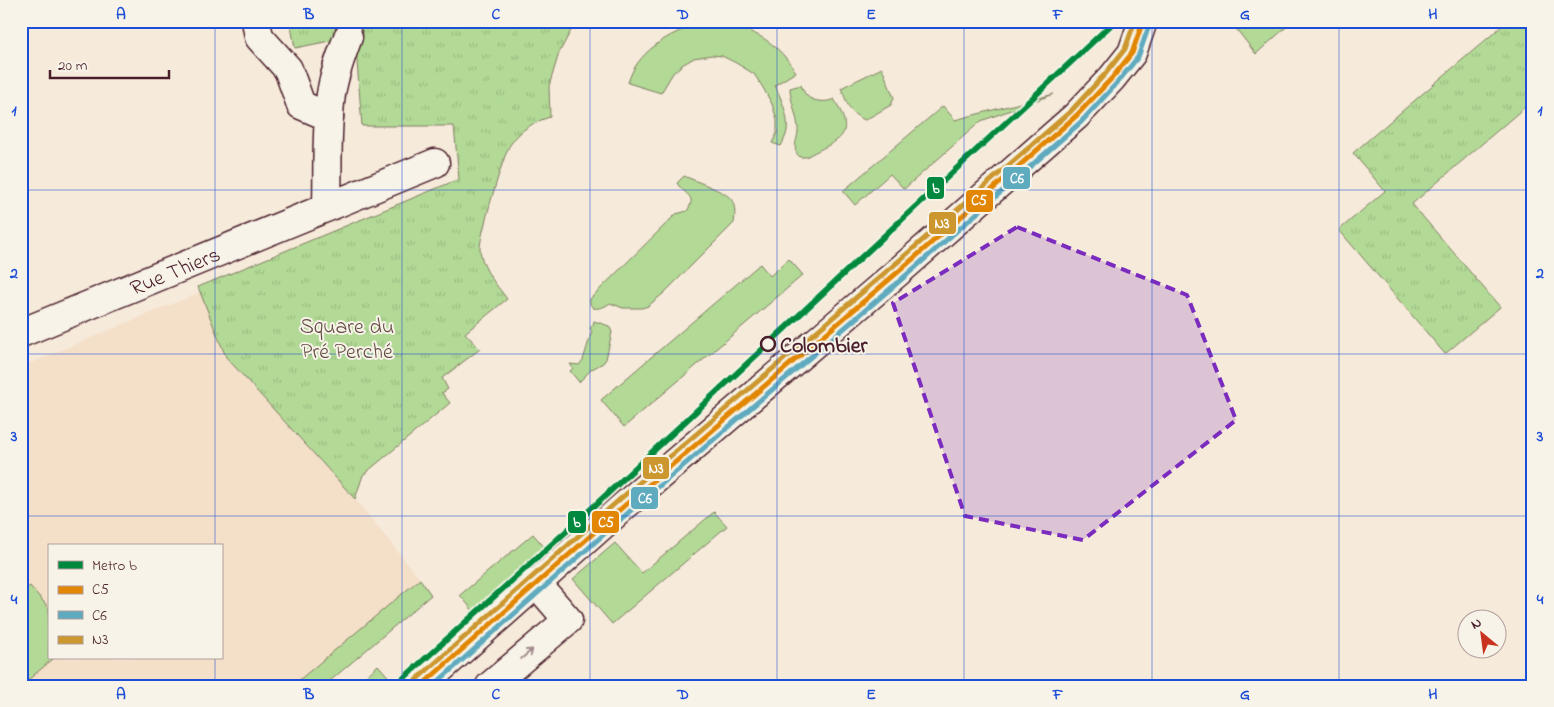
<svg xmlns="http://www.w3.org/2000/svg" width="1554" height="707" font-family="'Indie Flower',sans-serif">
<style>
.built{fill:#f4dfc9;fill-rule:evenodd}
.grass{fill:#b2da96;stroke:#7e7c60}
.park{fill:url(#park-tufts);stroke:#7e7c60}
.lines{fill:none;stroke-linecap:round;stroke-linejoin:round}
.minor-casing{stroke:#4a1f2b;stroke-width:31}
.minor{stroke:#f7f3e8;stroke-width:28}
.bus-1-casing{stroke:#f7f3e8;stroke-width:9}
.bus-2-casing{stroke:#f7f3e8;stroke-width:9}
.bus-3-casing{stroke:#f7f3e8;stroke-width:9}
.bus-1{stroke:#e28604;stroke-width:5}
.bus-2{stroke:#5eaabf;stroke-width:5}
.bus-3{stroke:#cc972f;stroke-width:5}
.metro-1-casing{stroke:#f7f3e8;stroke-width:10}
.metro-1{stroke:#00893e;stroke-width:6}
.oneway{stroke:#a0898a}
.marked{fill:#7b2cbf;fill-opacity:0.2;stroke:#7b2cbf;stroke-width:4;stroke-dasharray:10 6;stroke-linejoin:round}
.grid{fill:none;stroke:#1d4ed8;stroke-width:1;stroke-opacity:0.55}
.stop-dot{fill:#f7f3e8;stroke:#4a1f2b;stroke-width:2.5}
.labels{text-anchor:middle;stroke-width:4;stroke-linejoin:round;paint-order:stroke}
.street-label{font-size:22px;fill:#4a1f2b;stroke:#f7f3e8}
.park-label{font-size:22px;fill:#644e46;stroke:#f7f3e8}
.stop-label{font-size:22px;font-weight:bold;fill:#4a1f2b;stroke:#f7f3e8;text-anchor:start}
.line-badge{stroke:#f7f3e8;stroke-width:2}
.badge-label{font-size:14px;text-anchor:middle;font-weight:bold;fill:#fff}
.neatline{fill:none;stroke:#1d4ed8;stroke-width:2}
.grid-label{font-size:16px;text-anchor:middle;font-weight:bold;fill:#1d4ed8}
</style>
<defs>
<pattern id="park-tufts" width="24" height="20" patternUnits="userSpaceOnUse" patternTransform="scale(1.25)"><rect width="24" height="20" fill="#b2da96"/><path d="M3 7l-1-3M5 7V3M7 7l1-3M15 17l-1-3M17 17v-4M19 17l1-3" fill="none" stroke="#9bbb81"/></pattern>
</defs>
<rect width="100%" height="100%" fill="#f6eada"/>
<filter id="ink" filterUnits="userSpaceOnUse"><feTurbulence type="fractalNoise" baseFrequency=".02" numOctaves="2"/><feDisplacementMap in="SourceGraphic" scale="10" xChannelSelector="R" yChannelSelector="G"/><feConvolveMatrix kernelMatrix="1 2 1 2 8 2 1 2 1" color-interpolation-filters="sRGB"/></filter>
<g filter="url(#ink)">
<path class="built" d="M 201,292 L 226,357 L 355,499 L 420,579 L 292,686 L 21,686 L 21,367 ZM 49,546 L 221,546 L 221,658 L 49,658 Z"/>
<path class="grass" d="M 1230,21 L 1293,21 L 1256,54 Z
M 698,25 C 741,22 773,35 796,72 L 775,85 C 781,99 789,115 787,131 C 786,136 783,142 781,146 L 772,143 L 777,133 L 777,120 L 772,104 L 762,86 L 754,74 L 736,63 L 722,56 L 712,55 L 694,58 L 682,65 L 673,73 L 661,93 L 628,83 C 636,53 669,32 698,25 Z
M 882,68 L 894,98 L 891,105 L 865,120 C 848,113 848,104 841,88 Z
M 801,85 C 802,88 804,93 807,96 C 813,102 827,103 834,99 C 858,139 838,139 806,157 L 800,157 C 790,149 799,138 798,128 C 797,115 790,100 790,88 Z
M 1054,94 L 981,121 L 904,189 L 890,174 L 855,205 L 843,191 L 943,106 L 955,120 Z
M 684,176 C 695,181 725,191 731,199 C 736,206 735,215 734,223 L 664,293 L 648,306 L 642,308 L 623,308 L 610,303 C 605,307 599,309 593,308 L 590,304 L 590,299 L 676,214 L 687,211 C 698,195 684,195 677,183 Z
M 789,259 L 803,275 L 624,427 L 601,400 L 760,264 L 770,276 Z
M 594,321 L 609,326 L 612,332 L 606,359 L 603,363 L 592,369 L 579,382 L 570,371 L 573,368 L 570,364 L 579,365 L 583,360 L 592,331 L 590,328 L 593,325 Z
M 714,512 L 727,526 L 612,624 L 573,579 L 615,543 L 642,573 Z
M 533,534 L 547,550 L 474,612 L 460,595 Z
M 420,579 L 431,595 L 324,686 L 292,686 Z
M 30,586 L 49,608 L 49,658 L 54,658 L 21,686 L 21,593 Z
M 378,665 L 392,681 L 386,686 L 356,686 Z"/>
<path class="park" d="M 290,21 L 576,21 L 559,53 L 549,86 L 550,117 C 533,122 520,130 510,145 C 503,155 480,236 480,248 C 481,268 496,284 507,299 L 465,333 L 480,349 L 442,378 L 448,389 L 442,393 L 450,403 L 363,475 L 355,499 L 226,357 L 198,287 L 459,179 L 454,126 L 362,126 L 355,36 L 295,48 Z
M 1508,21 L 1533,21 L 1533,100 L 1412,204 L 1500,307 L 1445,354 L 1339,230 L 1385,191 L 1353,153 Z"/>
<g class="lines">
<defs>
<g id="minor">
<path d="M 256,21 L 259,37 L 288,69 L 301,105 L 329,117"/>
<path d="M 327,207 C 328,170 326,131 331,94 C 334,74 341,56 348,37"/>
<path id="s1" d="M 21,333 L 435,163"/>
<path d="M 421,686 L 624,506 L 898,272 L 1076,116 L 1112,78 L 1132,53 L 1143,21"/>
<path d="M 490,686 L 568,620 L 536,583"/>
</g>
</defs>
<use href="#minor" class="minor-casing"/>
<use href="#minor" class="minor"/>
<defs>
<path id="bus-1" d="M 421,686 L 624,506 L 898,272 L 1076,116 L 1112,78 L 1132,53 L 1143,21"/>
<path id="bus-2" d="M 433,686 L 629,512 L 903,278 L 1081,122 L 1117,83 L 1138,57 L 1150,23"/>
<path id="bus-3" d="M 416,680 L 619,500 L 893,266 L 1071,111 L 1106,73 L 1125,49 L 1135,21"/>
</defs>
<use href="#bus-1" class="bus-1-casing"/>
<use href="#bus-2" class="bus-2-casing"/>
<use href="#bus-3" class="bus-3-casing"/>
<use href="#bus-1" class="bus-1"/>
<use href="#bus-2" class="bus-2"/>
<use href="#bus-3" class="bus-3"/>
<defs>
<path id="metro-1" d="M 395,686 L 591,509 L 1115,21"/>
</defs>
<use href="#metro-1" class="metro-1-casing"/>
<use href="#metro-1" class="metro-1"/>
</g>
<defs><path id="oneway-shaft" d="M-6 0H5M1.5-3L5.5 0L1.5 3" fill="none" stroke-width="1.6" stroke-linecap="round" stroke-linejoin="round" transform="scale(1.25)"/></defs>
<use class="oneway" href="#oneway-shaft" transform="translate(527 654) rotate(-40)"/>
</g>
<path class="marked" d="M 1017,227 L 1187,295 L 1236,420 L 1083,540 L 965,516 L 893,303 Z"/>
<path class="grid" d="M 215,21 L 215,546M 402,21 L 402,686M 590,21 L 590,686M 777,21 L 777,686M 964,21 L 964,686M 1152,21 L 1152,686M 1339,21 L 1339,686M 21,190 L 1533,190M 21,354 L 1533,354M 21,516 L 1533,516M 215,658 L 215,686"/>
<circle class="stop-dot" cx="768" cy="344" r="7"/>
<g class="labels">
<g class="street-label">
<text dy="8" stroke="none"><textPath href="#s1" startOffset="166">Rue Thiers</textPath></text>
</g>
<g class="park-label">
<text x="347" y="333">Square du<tspan x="347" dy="25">Pré Perché</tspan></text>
</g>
<g class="stop-label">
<text x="780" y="352">Colombier</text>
</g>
</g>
<g class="line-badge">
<rect x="1002" y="166" width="29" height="24" rx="5" fill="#5eaabf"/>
<rect x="926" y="176" width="19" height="24" rx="5" fill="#00893e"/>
<rect x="965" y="189" width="29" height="24" rx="5" fill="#e28604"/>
<rect x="928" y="211" width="29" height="24" rx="5" fill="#cc972f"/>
<rect x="642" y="456" width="28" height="24" rx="5" fill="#cc972f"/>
<rect x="630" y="486" width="29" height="24" rx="5" fill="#5eaabf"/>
<rect x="567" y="510" width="20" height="24" rx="5" fill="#00893e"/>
<rect x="591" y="510" width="29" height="24" rx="5" fill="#e28604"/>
</g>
<g class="badge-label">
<text x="1017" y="183">C6</text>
<text x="936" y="193">b</text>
<text x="979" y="205">C5</text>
<text x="942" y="228">N3</text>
<text x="656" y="473">N3</text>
<text x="645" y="503">C6</text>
<text x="577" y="527">b</text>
<text x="606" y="527">C5</text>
</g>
<rect width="1554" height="707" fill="none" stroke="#f7f3e8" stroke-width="55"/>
<rect x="48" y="544" width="175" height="115" fill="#f7f3e8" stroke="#b29e9c"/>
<rect x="58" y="561" width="25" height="8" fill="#00893e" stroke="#b29e9c"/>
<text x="92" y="570" font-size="15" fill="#4a1f2b">Metro b</text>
<rect x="58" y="586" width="25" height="8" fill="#e28604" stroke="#b29e9c"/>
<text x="92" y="594" font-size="15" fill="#4a1f2b">C5</text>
<rect x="58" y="611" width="25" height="8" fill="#5eaabf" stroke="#b29e9c"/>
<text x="92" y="620" font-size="15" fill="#4a1f2b">C6</text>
<rect x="58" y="636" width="25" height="8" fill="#cc972f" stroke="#b29e9c"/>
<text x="92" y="644" font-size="15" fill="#4a1f2b">N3</text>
<g transform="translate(1482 634) rotate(331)"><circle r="24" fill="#f7f3e8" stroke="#b29e9c"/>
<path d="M0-4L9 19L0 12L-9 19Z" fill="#c8321e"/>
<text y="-8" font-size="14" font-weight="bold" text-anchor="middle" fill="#4a1f2b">N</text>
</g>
<path d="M50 70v8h119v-8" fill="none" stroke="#4a1f2b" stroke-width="2.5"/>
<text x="58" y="70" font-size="15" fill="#4a1f2b" stroke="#f7f3e8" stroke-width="4" paint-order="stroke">20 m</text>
<rect x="28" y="28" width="1498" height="652" class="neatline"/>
<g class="grid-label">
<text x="121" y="19">A</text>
<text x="309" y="19">B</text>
<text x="496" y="19">C</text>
<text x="683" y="19">D</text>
<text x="871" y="19">E</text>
<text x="1058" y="19">F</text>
<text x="1245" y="19">G</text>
<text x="1433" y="19">H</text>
<text x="14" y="115">1</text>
<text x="1540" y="115">1</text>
<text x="14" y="278">2</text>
<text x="1540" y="278">2</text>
<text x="14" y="441">3</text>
<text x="1540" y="441">3</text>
<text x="14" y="604">4</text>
<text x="1540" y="604">4</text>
<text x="121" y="699">A</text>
<text x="309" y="699">B</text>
<text x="496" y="699">C</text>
<text x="683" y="699">D</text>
<text x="871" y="699">E</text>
<text x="1058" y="699">F</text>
<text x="1245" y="699">G</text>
<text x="1433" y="699">H</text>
</g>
</svg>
